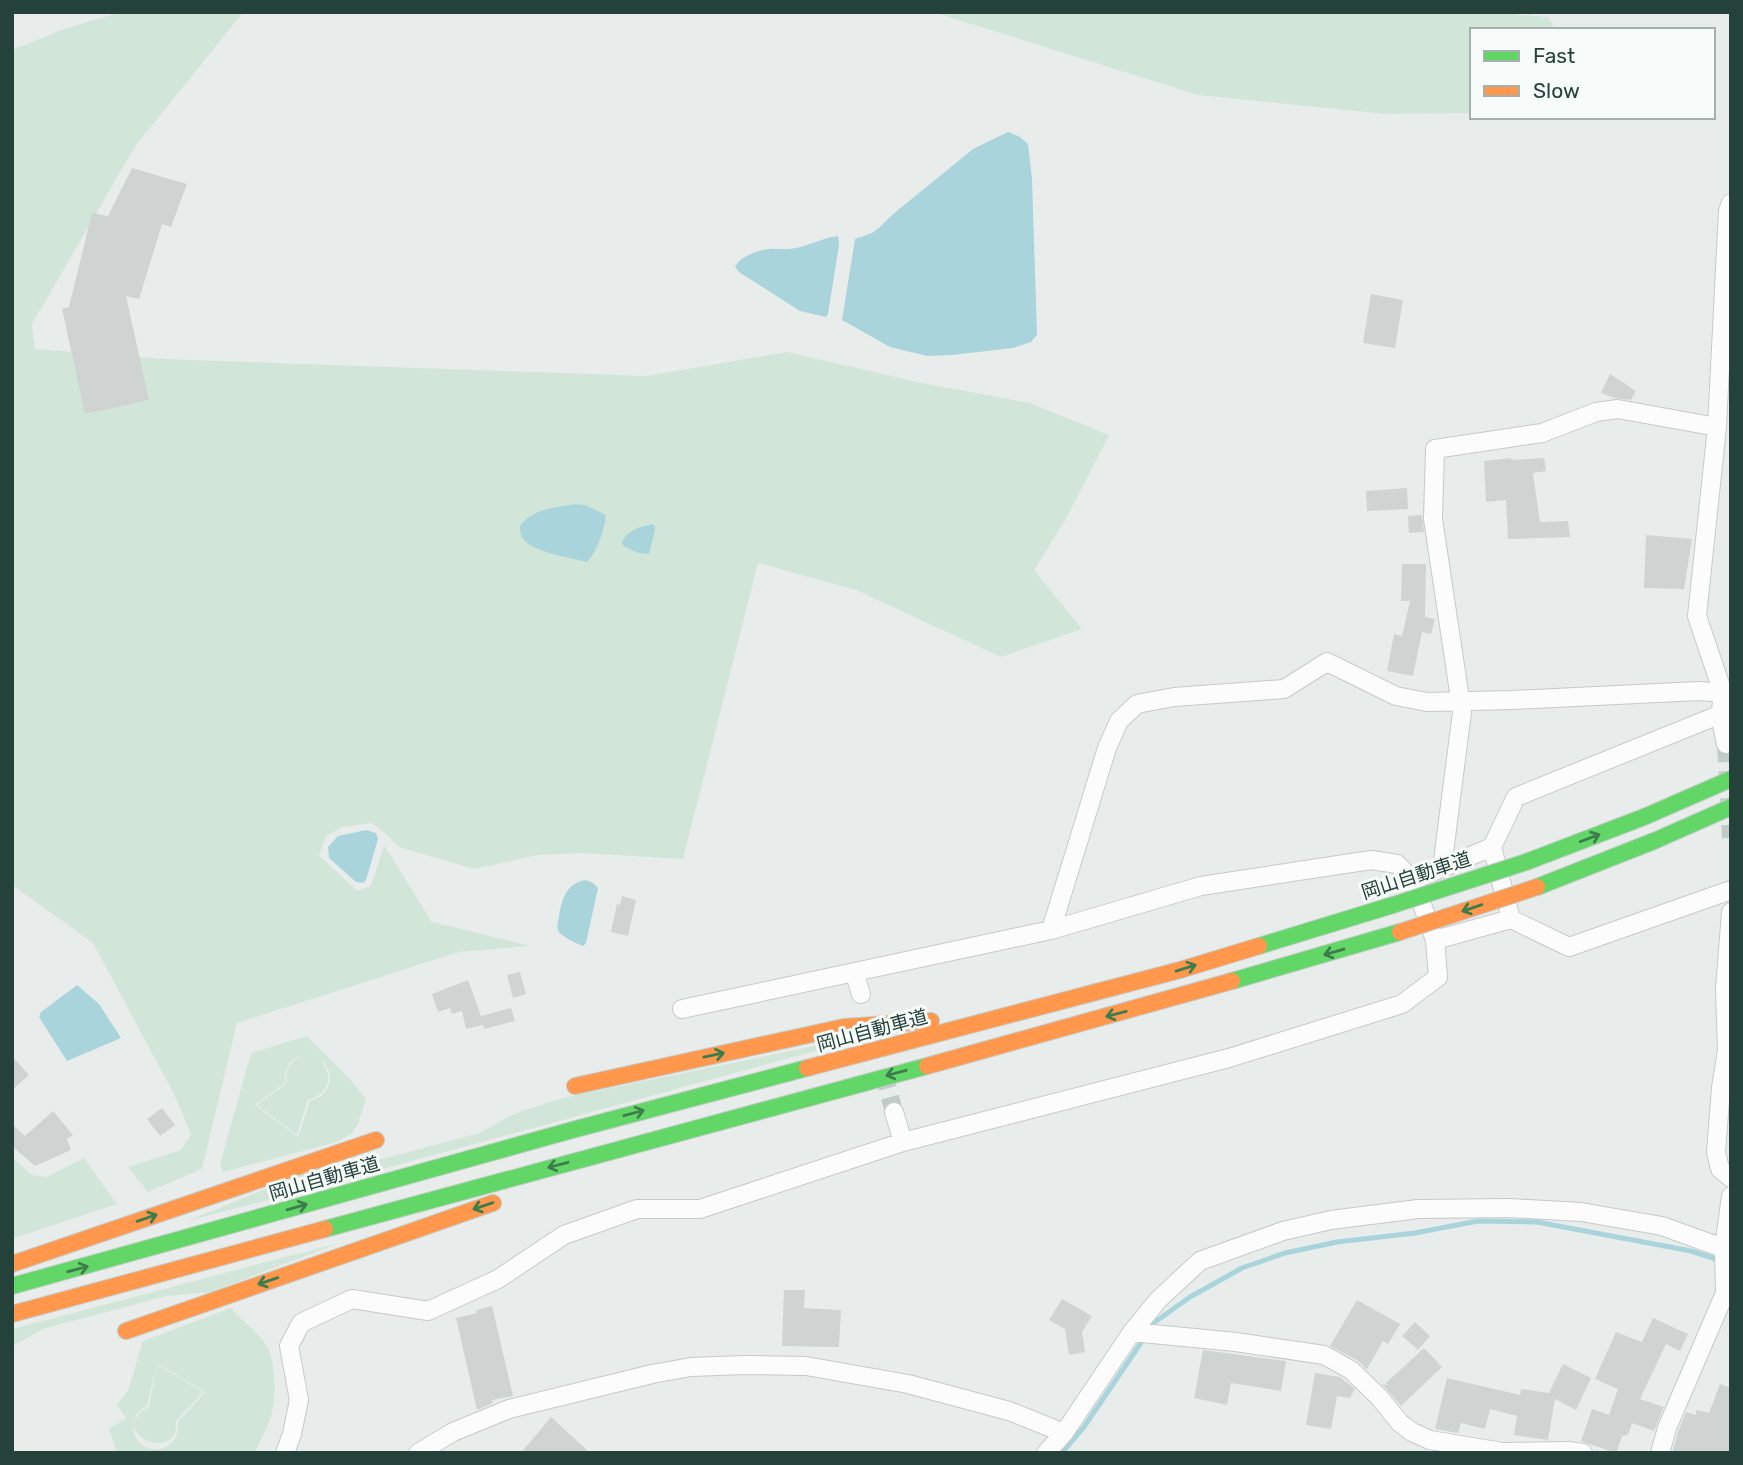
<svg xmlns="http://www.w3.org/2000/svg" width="1743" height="1465" font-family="Rubik,'Noto Sans JP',sans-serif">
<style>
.green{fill:#d1e6d8;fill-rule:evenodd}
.water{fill:#a9d4db}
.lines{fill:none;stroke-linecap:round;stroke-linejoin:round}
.stream{stroke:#a9d4db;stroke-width:5}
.building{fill:#cfd4d2}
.street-tunnel{stroke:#c1cbc8;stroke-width:18;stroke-dasharray:18 9;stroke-linecap:butt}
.street-casing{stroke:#c5cac8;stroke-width:20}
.fast-casing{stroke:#c3ccc9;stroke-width:18}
.slow-casing{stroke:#c3ccc9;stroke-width:18}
.street{stroke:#fcfcfc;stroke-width:18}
.fast{stroke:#63d668;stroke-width:16}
.slow{stroke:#ff974d;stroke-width:16}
.fast-bridge-casing{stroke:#c3ccc9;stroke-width:18;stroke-linecap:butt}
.slow-bridge-casing{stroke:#c3ccc9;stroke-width:18;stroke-linecap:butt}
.fast-bridge{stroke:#63d668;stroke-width:16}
.slow-bridge{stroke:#ff974d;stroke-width:16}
.oneway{stroke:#3d7d4c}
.labels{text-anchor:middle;stroke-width:6;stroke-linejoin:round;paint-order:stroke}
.street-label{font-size:19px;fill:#24423a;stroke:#f7fbf9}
</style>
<rect width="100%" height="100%" fill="#e8edeb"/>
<path class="green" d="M 121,12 L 238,12 L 241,15 L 136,145 L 32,324 L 35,349 L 165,359 L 647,376 L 787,352 L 922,383 L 1030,403 L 1109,435 L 1067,517 L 1034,570 L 1082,629 L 1001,657 L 856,590 L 758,563 L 683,859 L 582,853 L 538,855 L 474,869 L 399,847 L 386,834 L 372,823 L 343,827 L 326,836 L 319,855 L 357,891 L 371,886 L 384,845 L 432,922 L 530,946 L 459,952 L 237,1023 L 202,1169 L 148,1192 L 128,1167 L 181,1150 L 191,1134 L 175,1096 L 93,943 L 12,885 L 12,50 L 67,28 Z
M 933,12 L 1487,12 L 1548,17 L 1555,30 L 1472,30 L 1472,113 L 1385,114 L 1198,95 Z
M 892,1030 L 277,1198 L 187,1221 L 317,1168 L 359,1165 L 480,1133 L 506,1118 L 524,1110 L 567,1097 Z
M 307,1036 L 350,1079 L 366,1099 L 358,1124 L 352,1133 L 337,1142 L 223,1172 L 220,1164 L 251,1053 ZM 300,1057 C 288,1063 285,1072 286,1084 L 257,1105 L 297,1135 L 308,1100 C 327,1094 335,1078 322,1062 L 323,1061 C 337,1077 329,1096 310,1101 L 298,1137 L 255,1105 L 285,1083 C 284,1072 288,1059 300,1057 Z
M 12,1157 L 32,1175 L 47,1177 L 84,1158 L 117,1204 L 12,1239 Z
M 339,1243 L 211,1292 L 166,1296 L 43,1329 L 12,1346 L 12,1329 Z
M 231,1308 C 242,1320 261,1335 268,1348 C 275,1361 276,1393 273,1407 C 271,1421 261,1441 254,1453 L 117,1453 L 109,1429 L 126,1418 L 117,1404 L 128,1391 L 143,1341 ZM 157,1363 L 205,1392 L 178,1422 C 181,1461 128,1455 134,1423 C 135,1415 140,1410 147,1406 Z
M 157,1364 L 203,1392 L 176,1421 C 181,1465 102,1434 149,1407 Z"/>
<path class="water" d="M 1008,132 L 1020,137 L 1028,144 L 1032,178 L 1037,335 L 1031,342 L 1013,348 L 952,355 L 927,356 L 890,347 L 842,320 L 855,239 L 872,233 L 879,228 L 892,215 L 973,149 Z
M 838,236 L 839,245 L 828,314 L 826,317 L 800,311 L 739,272 L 735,267 C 740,256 757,251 768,249 C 775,248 783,250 790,249 C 806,247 822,238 838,236 Z
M 575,504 L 585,505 L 606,515 C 604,531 598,550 587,562 C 571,558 539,553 526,542 C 521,538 520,532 520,526 C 532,509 556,507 575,504 Z
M 652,524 L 655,526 L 655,530 L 649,554 L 638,553 L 623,546 L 622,541 C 629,530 640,527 652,524 Z
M 366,830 L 376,833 L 378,839 L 366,880 L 363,883 L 356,882 L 329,858 L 328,847 L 338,836 Z
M 586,880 L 593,883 L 598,888 L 586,943 L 583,946 C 576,943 564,938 559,932 C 556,928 558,921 559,916 C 562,899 566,883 586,880 Z
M 77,985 L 99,1004 L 121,1038 L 67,1061 L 39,1017 L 41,1012 Z"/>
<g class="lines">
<path class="stream" d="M 1062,1453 L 1084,1427 L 1155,1322 L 1190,1297 L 1242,1268 L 1285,1253 L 1337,1242 L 1415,1233 L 1478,1221 L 1537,1222 L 1691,1251 L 1722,1261"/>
</g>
<path class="building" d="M 132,168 L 187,184 L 171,227 L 162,224 L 139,299 L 126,296 L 149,400 L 85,414 L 62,309 L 69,307 L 92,213 L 108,216 Z
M 1371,294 L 1403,300 L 1395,348 L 1363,343 Z
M 1610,374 L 1636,391 L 1631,400 L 1615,398 L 1601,393 Z
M 1511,458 L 1511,460 L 1544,458 L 1546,471 L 1533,473 L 1540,522 L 1568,521 L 1570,537 L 1508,539 L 1506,500 L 1486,502 L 1484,461 Z
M 1407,488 L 1408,509 L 1367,511 L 1366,491 Z
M 1422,515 L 1424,532 L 1409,533 L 1408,516 Z
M 1646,535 L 1692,539 L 1684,589 L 1644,588 Z
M 1402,564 L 1426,564 L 1425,617 L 1435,619 L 1431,634 L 1422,632 L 1413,676 L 1387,671 L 1394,634 L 1402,636 L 1410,601 L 1401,601 Z
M 622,896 L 636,900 L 628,936 L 611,932 L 617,904 L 620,905 Z
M 520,972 L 526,994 L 513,998 L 507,975 Z
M 468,980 L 481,1016 L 511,1008 L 515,1021 L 484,1029 L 483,1025 L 466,1029 L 462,1011 L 452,1014 L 450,1008 L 438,1012 L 432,994 Z
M 12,1056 L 29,1075 L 12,1090 Z
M 162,1108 L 175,1125 L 160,1136 L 147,1119 Z
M 53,1111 L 73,1135 L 67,1139 L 71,1150 L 35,1166 L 12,1146 L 12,1124 L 25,1136 Z
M 784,1290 L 805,1290 L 804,1308 L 841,1310 L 839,1347 L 782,1346 Z
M 1062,1299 L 1092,1316 L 1082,1332 L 1085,1352 L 1069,1355 L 1065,1329 L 1049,1320 Z
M 1357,1300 L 1400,1324 L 1388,1344 L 1383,1341 L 1367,1369 L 1357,1360 L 1330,1346 Z
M 492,1306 L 513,1396 L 492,1400 L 493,1403 L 477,1410 L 456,1318 L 477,1313 L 476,1310 Z
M 1653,1318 L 1688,1334 L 1680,1351 L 1666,1344 L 1640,1399 L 1664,1407 L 1654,1431 L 1632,1423 L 1628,1435 L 1622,1436 L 1616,1453 L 1581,1441 L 1592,1409 L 1609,1415 L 1618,1389 L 1595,1379 L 1616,1332 L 1642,1342 Z
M 1415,1322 L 1430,1336 L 1418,1350 L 1402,1336 Z
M 1424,1348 L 1442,1367 L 1401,1406 L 1382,1384 L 1389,1385 L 1386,1383 Z
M 1203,1350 L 1286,1361 L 1281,1391 L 1231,1383 L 1227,1405 L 1194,1398 Z
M 1563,1364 L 1591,1378 L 1576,1410 L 1555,1399 L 1548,1440 L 1514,1435 L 1517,1416 L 1490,1409 L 1485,1429 L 1461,1423 L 1458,1433 L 1435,1429 L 1447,1378 L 1520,1395 L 1521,1389 L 1549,1393 Z
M 1315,1373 L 1340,1377 L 1355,1389 L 1350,1398 L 1337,1396 L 1331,1429 L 1306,1425 Z
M 1720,1384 L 1731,1388 L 1731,1453 L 1672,1453 L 1678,1432 L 1686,1412 L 1696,1415 L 1696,1410 L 1709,1413 Z
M 551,1417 L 590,1453 L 521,1453 Z"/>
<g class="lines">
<path class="street-tunnel" d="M 1726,744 L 1731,838
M 883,1071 L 894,1112"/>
<defs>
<path id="street" d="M 1722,703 L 1720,715 L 1726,744
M 1442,868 L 1462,712 L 1433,519 L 1435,449 L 1542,433 L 1596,412 L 1618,409 L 1717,427
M 1413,880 L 1492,847
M 1731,912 L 1725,989 L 1727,1050 L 1721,1088 L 1716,1152 L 1720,1169 L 1731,1178
M 1511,919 L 1492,847 L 1516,797 L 1731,710
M 1051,930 L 1107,748 L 1119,721 L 1137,704 L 1174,697 L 1284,689 L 1327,662 L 1396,696 L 1427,702 L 1512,700 L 1699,691 L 1723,693 L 1697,616 L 1717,427 L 1728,211 L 1731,203
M 1435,940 L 1511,919 L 1569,947 L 1731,890
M 854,972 L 861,994
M 894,1112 L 903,1142
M 1132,1332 L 1236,1342 L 1324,1355 L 1351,1370 L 1379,1397 L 1400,1423 L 1412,1432 L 1430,1440 L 1502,1452 L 1569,1451 L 1583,1453
M 285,1453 L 292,1434 L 299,1400 L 289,1346 L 301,1323 L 352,1299 L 428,1311 L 498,1279 L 564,1235 L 637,1209 L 700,1209 L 903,1142 L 1229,1058 L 1402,1004 L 1438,977 L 1435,940 L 1413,880 L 1397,864 L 1371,860 L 1201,886 L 1051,930 L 682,1009
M 418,1453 L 453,1432 L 509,1409 L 652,1374 L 691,1367 L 744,1365 L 806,1366 L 908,1384 L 1009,1411 L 1064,1433
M 1046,1453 L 1064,1433 L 1132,1332 L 1158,1300 L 1200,1261 L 1283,1231 L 1331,1220 L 1418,1209 L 1509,1208 L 1581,1212 L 1662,1226 L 1731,1251
M 1660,1453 L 1667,1428 L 1725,1293 L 1724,1248 L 1731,1196"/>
<path id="fast" d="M 1526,862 L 1644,817 L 1731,779
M 1537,887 L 1654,841 L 1731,807
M 1259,946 L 1393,905
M 1232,981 L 1400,932
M 325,1229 L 927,1066
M 12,1286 L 576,1129 L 807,1068"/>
<path id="slow" d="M 927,1066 L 1232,981
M 807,1068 L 1180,970 L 1259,946
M 575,1086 L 844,1027 L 931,1021
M 12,1264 L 376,1140
M 12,1314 L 325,1229
M 126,1331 L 493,1203"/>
</defs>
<use href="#street" class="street-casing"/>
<use href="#fast" class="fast-casing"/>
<use href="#slow" class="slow-casing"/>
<use href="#street" class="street"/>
<use href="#fast" class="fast"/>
<use href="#slow" class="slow"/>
<defs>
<path id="fast-bridge" d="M 1393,905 L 1526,862"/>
<path id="slow-bridge" d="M 1400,932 L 1537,887"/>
</defs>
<use href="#fast-bridge" class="fast-bridge-casing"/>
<use href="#slow-bridge" class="slow-bridge-casing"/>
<use href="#fast-bridge" class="fast-bridge"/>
<use href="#slow-bridge" class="slow-bridge"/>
</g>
<defs><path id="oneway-shaft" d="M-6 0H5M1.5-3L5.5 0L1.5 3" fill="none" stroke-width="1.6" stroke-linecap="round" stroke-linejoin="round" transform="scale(1.75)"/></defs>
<g class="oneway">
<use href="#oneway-shaft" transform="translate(1590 838) rotate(-21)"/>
<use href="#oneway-shaft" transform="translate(1472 908) rotate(161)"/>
<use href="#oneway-shaft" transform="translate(1334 952) rotate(164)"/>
<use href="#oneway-shaft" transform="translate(1186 968) rotate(-17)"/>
<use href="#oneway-shaft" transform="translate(1116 1014) rotate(165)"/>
<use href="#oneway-shaft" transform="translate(714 1055) rotate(-12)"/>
<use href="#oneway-shaft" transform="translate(896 1073) rotate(165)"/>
<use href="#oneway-shaft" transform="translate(634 1113) rotate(-15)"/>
<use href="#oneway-shaft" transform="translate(558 1165) rotate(165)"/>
<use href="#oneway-shaft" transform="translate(483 1206) rotate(161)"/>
<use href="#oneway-shaft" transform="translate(297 1207) rotate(-16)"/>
<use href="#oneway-shaft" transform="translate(147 1218) rotate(-19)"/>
<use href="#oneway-shaft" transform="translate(78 1269) rotate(-15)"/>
<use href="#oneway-shaft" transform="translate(268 1281) rotate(161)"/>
</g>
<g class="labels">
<g class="street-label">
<text transform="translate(1416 875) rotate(-18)" y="7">岡山自動車道</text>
<text transform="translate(872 1030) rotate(-15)" y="7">岡山自動車道</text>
<text transform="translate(324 1178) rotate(-16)" y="7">岡山自動車道</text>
</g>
</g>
<rect width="1743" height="1465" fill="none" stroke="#24423a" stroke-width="28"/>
<rect x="1470" y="28" width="245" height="91" fill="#f7fbf9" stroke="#a3b1ad" stroke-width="2"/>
<rect x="1484" y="51" width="35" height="10" fill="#63d668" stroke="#a3b1ad" stroke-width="2"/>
<text x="1533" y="63" font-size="21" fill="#24423a">Fast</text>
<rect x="1484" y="86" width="35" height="10" fill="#ff974d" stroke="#a3b1ad" stroke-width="2"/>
<text x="1533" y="98" font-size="21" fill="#24423a">Slow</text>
</svg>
